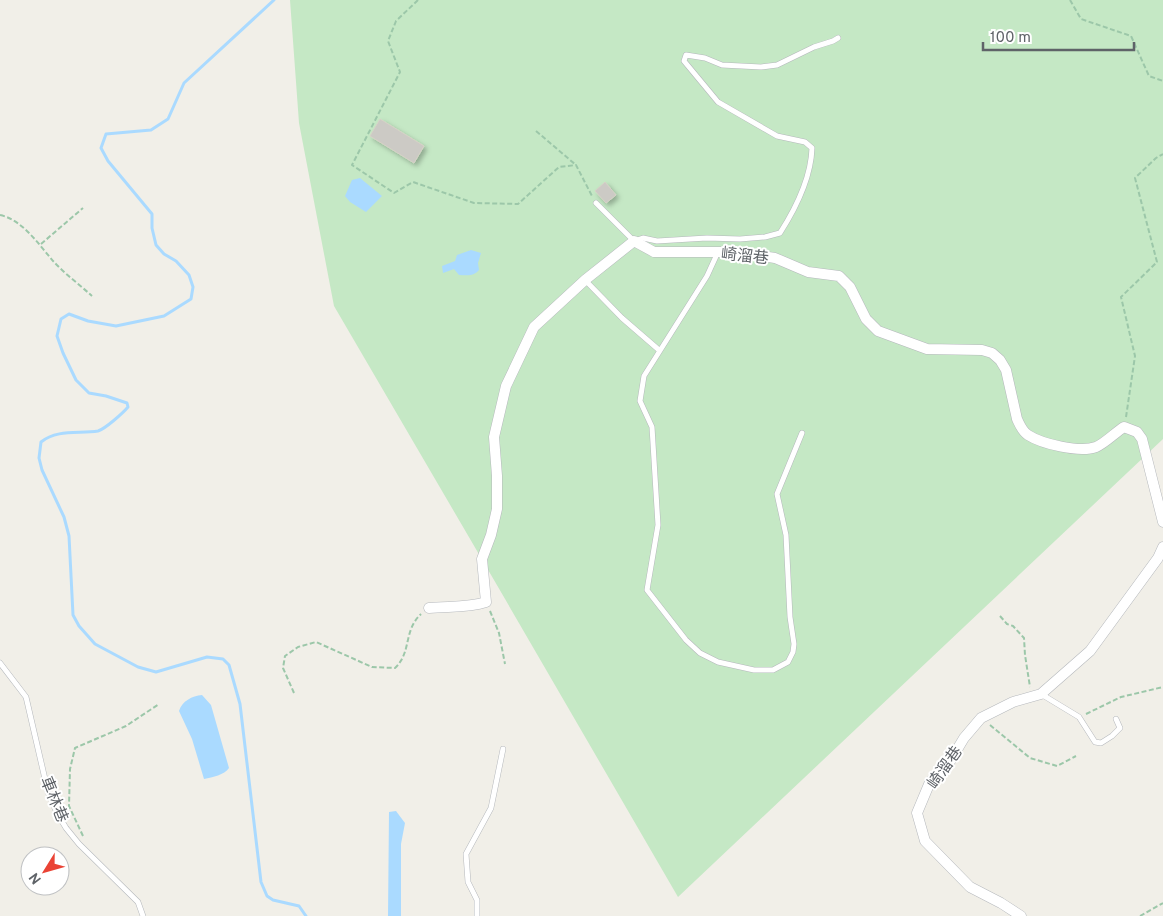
<svg xmlns="http://www.w3.org/2000/svg" width="1163" height="916" font-family="Overpass,'Noto Sans TC',sans-serif">
<style>
.green{fill:#c5e8c5}
.water{fill:#aadaff}
.lines{fill:none;stroke-linecap:round;stroke-linejoin:round}
.stream{stroke:#aadaff;stroke-width:3}
.building{fill:#cccac5;stroke:#d6d1c6;filter:url(#shadow)}
.service-casing{stroke:#b5b8bc;stroke-width:6}
.minor-casing{stroke:#b5b8bc;stroke-width:11}
.path{stroke:#9cc7a9;stroke-width:2;stroke-dasharray:5 2.5;stroke-linecap:butt}
.service{stroke:#fff;stroke-width:5}
.minor{stroke:#fff;stroke-width:10}
.labels{text-anchor:middle;stroke-width:4;stroke-linejoin:round;paint-order:stroke}
.street-label{font-size:16px;fill:#5f6368;stroke:#fff}
</style>
<defs>
<filter id="shadow"><feDropShadow dx="3" dy="3" stdDeviation="2.5" flood-color="#0004"/></filter>
</defs>
<rect width="100%" height="100%" fill="#f1efe8"/>
<path class="green" d="M 290,0 L 1163,0 L 1163,439 L 678,897 L 487,568 L 334,306 L 299,123 Z"/>
<path class="water" d="M 360,178 L 382,196 L 366,212 L 350,202 L 345,196 L 352,180 Z
M 471,250 L 481,253 L 478,263 L 479,270 C 473,277 467,275 459,275 L 454,269 L 443,273 L 442,266 L 455,261 L 457,255 Z
M 202,695 L 211,705 L 229,768 C 224,775 213,777 204,779 L 192,739 L 179,711 C 182,701 192,696 202,695 Z
M 396,811 L 405,823 L 401,844 L 401,916 L 388,916 L 389,812 Z"/>
<g class="lines">
<path class="stream" d="M 274,0 L 184,83 L 168,119 L 151,130 L 106,134 L 101,148 L 108,161 L 152,214 L 152,228 L 156,245 L 164,254 L 176,261 L 189,275 L 193,287 L 191,299 L 164,316 L 116,326 L 88,321 L 69,314 L 61,319 L 57,336 L 63,353 L 76,380 L 89,393 L 106,396 L 127,403 L 128,407 C 123,413 105,429 98,431 C 79,434 57,429 41,442 L 39,458 L 42,470 L 64,517 L 69,536 L 73,615 L 79,626 L 95,644 L 138,667 L 156,672 L 207,657 L 223,659 L 229,665 L 240,704 L 261,882 L 267,896 L 273,900 L 299,906 L 306,916"/>
</g>
<path class="building" d="M 380,119 L 424,146 L 414,163 L 370,136 Z
M 605,182 L 616,195 L 606,203 L 595,191 Z"/>
<g class="lines">
<defs>
<path id="service" d="M 596,203 L 634,241 L 643,238 L 657,241 L 707,238 L 740,239 L 765,237 L 780,233 C 796,208 811,178 812,148 L 805,142 L 777,136 L 718,102 L 684,61 L 686,55 L 705,58 L 722,65 L 761,67 L 777,65 L 814,47 L 833,41 L 838,38
M 718,252 L 707,276 L 644,376 L 640,401 L 652,427 L 658,525 L 647,590 L 686,640 L 700,653 L 718,662 L 754,670 L 773,670 L 788,662 L 793,652 L 794,644 L 790,617 L 786,535 L 777,494 L 802,433
M 585,280 L 622,318 L 659,350
M 0,663 L 26,697 L 48,792 L 57,813 L 66,828 L 79,844 L 138,902 L 143,916
M 1041,694 L 1079,717 L 1095,742 L 1101,743 L 1112,736 L 1120,728 L 1116,719
M 477,916 L 477,900 L 468,882 L 466,854 L 491,808 L 503,749"/>
<path id="minor" d="M 429,608 C 448,606 468,608 486,602 L 482,559 L 491,535 L 497,509 L 497,476 L 494,437 L 506,386 L 534,327 L 585,280 L 634,241 L 654,252 L 737,252 L 775,258 L 808,272 L 839,276 L 850,287 L 866,319 L 878,331 L 927,349 L 982,350 L 992,353 L 1000,360 L 1006,370 L 1017,419 C 1020,425 1022,431 1028,435 C 1042,444 1080,453 1096,447 C 1104,444 1116,432 1124,427 L 1137,432 L 1142,439 L 1163,522
M 1021,916 L 1001,903 L 970,887 L 925,841 L 917,813 L 930,782 L 949,763 L 964,738 L 981,718 L 1013,702 L 1041,694 L 1090,651 L 1158,558 L 1163,547"/>
</defs>
<use href="#service" class="service-casing"/>
<use href="#minor" class="minor-casing"/>
<path class="path" d="M 418,0 L 396,21 L 388,41 L 400,72 L 352,165 L 394,193 L 413,182 L 474,203 L 518,204 L 559,167 L 576,165 L 592,196
M 1070,0 L 1081,19 L 1131,36 L 1149,76 L 1163,81
M 536,131 L 576,165
M 0,215 C 23,220 39,245 54,262 C 65,274 80,285 92,296
M 41,244 L 83,208
M 1126,417 L 1135,356 L 1121,297 L 1157,262 L 1135,178 L 1156,158 L 1163,154
M 490,611 L 499,633 L 505,664
M 1000,616 L 1007,624 L 1013,626 L 1024,638 L 1025,655 L 1030,687
M 294,693 L 283,668 L 285,656 L 298,647 L 316,642 L 372,667 L 395,668 C 412,652 403,631 421,614
M 1086,714 L 1121,697 L 1163,687
M 990,725 L 1030,758 L 1057,766 L 1076,756
M 83,836 L 69,806 L 70,769 L 75,748 L 126,726 L 159,704
M 1140,916 L 1163,903"/>
<use href="#service" class="service"/>
<use href="#minor" class="minor"/>
</g>
<g class="labels">
<g class="street-label">
<text transform="translate(745 255) rotate(6)" y="6">崎溜巷</text>
<text transform="translate(944 767) rotate(-55)" y="6">崎溜巷</text>
<text transform="translate(55 799) rotate(68)" y="6">車林巷</text>
</g>
</g>
<g transform="translate(45 871) rotate(233)"><circle r="24" fill="#ffffff" stroke="#bfc1c3"/>
<path d="M0-4L9 19L0 12L-9 19Z" fill="#ea4335"/>
<text y="-8" font-size="14" font-weight="bold" text-anchor="middle" fill="#5f6368">N</text>
</g>
<path d="M983 42v8h151v-8" fill="none" stroke="#5f6368" stroke-width="2.5"/>
<text x="990" y="42" font-size="15" fill="#5f6368" stroke="#ffffff" stroke-width="4" paint-order="stroke">100 m</text>
</svg>
